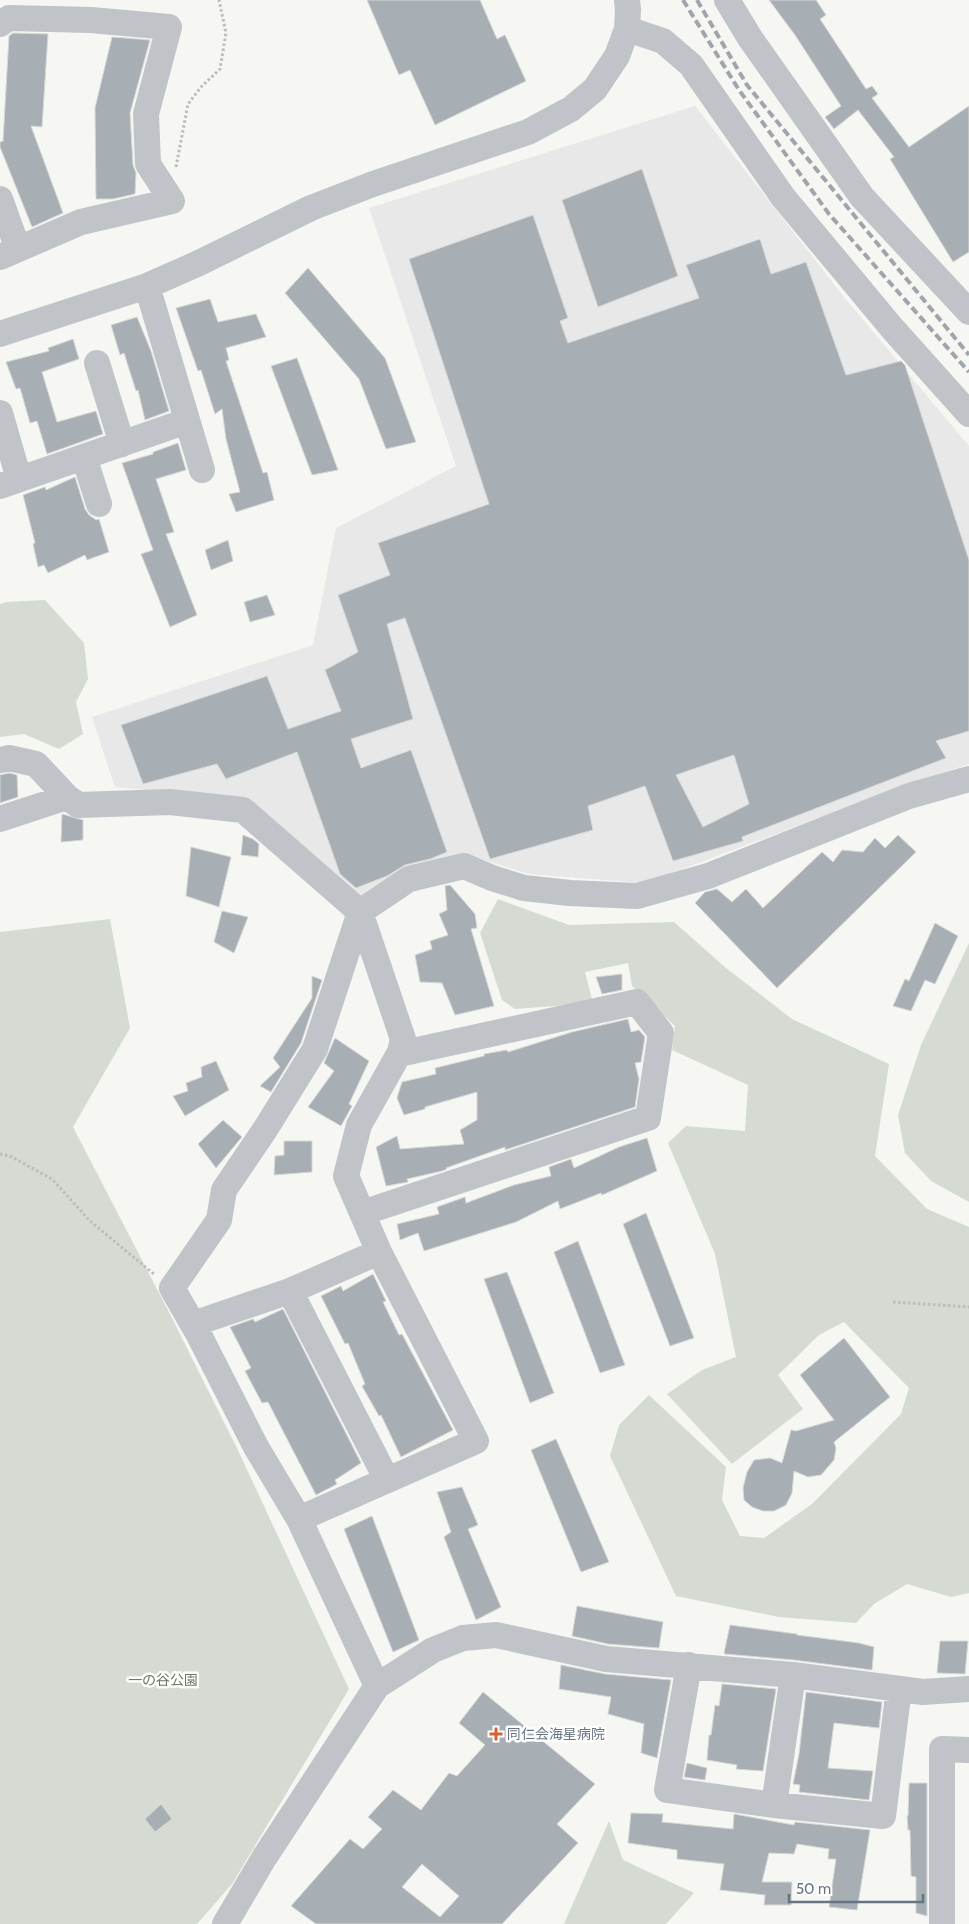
<svg xmlns="http://www.w3.org/2000/svg" width="969" height="1924" font-family="Cabin,'Noto Sans JP',sans-serif">
<style>
.built{fill:#e7e8e7}
.green{fill:#d5dbd3}
.building{fill:#a7aeb4;stroke:#d8d8d6;fill-rule:evenodd}
.lines{fill:none;stroke-linecap:round;stroke-linejoin:round}
.path{stroke:#babcbf;stroke-width:3;stroke-dasharray:2.5 2.5;stroke-linecap:butt}
.minor{stroke:#c0c3c7;stroke-width:26}
.rail{stroke:#9fa5ab;stroke-width:4;stroke-dasharray:8 4;stroke-linecap:butt}
.poi-dot{fill:#d66334;stroke:#fff;stroke-width:2}
.labels{text-anchor:middle;stroke-width:5;stroke-linejoin:round;paint-order:stroke}
.park-label{font-size:14px;fill:#697a66;stroke:#fff}
.poi-label{font-size:14px;fill:#677582;stroke:#fff;text-anchor:start}
</style>
<rect width="100%" height="100%" fill="#f6f6f3"/>
<path class="built" d="M 695,106 L 844,297 L 969,446 L 969,764 L 907,785 L 645,883 L 528,874 L 466,854 L 371,893 L 354,897 L 241,799 L 115,787 L 92,717 L 313,645 L 336,528 L 456,466 L 369,208 Z"/>
<path class="green" d="M 45,600 L 84,643 L 88,679 L 76,702 L 83,734 L 59,749 L 24,734 L 0,737 L 0,604 L 6,602 Z
M 498,899 L 569,925 L 674,922 L 726,968 L 792,1019 L 889,1064 L 875,1156 L 927,1209 L 969,1227 L 969,1593 L 951,1597 L 907,1584 L 874,1604 L 856,1623 L 779,1617 L 676,1596 L 610,1456 L 619,1425 L 649,1395 L 726,1467 L 722,1500 L 740,1536 L 764,1538 L 812,1504 L 901,1414 L 909,1388 L 844,1322 L 819,1335 L 778,1375 L 803,1409 L 732,1464 L 667,1394 L 702,1370 L 736,1357 L 715,1254 L 668,1143 L 686,1126 L 745,1131 L 748,1085 L 672,1050 L 675,1026 L 632,986 L 628,963 L 585,972 L 593,1003 L 515,1009 L 502,1000 L 480,933 Z
M 110,919 L 130,1028 L 73,1127 L 171,1316 L 237,1448 L 349,1689 L 232,1884 L 197,1924 L 0,1924 L 0,932 Z
M 969,943 L 969,1202 L 931,1181 L 905,1153 L 898,1115 L 921,1045 Z
M 609,1821 L 623,1860 L 694,1893 L 666,1924 L 564,1924 Z"/>
<path class="building" d="M 367,0 L 480,0 L 497,39 L 505,35 L 526,81 L 435,125 L 410,70 L 399,75 Z
M 769,0 L 816,0 L 826,15 L 820,19 L 866,89 L 872,86 L 878,94 L 872,98 L 909,147 L 969,106 L 969,252 L 953,262 L 890,159 L 894,157 L 858,110 L 834,129 L 825,117 L 841,106 L 795,35 Z
M 13,33 L 48,34 L 42,127 L 31,126 L 63,213 L 32,227 L 0,147 L 0,142 L 3,141 L 9,36 Z
M 112,37 L 150,40 L 130,113 L 133,165 L 136,173 L 135,194 L 113,199 L 96,199 L 95,108 Z
M 642,169 L 678,276 L 598,307 L 562,200 Z
M 533,215 L 568,318 L 560,321 L 568,343 L 699,298 L 686,265 L 760,239 L 771,274 L 806,262 L 846,375 L 901,361 L 905,365 L 969,560 L 969,731 L 936,741 L 946,758 L 742,837 L 743,841 L 673,861 L 645,786 L 588,806 L 593,830 L 490,859 L 405,618 L 387,624 L 413,719 L 351,739 L 361,768 L 411,750 L 447,852 L 430,859 L 405,865 L 387,876 L 356,888 L 340,874 L 297,752 L 226,779 L 217,764 L 143,784 L 121,725 L 267,676 L 288,729 L 341,711 L 325,670 L 358,652 L 338,595 L 390,575 L 378,543 L 489,504 L 409,259 ZM 734,755 L 749,804 L 703,827 L 676,775 Z
M 308,268 L 385,358 L 416,442 L 386,449 L 359,379 L 285,293 Z
M 210,299 L 218,322 L 256,314 L 266,337 L 226,348 L 229,360 L 226,361 L 263,473 L 267,472 L 274,500 L 236,512 L 229,494 L 240,492 L 226,439 L 222,409 L 215,414 L 201,370 L 198,371 L 176,308 Z
M 137,317 L 151,351 L 169,411 L 145,420 L 138,390 L 136,391 L 124,353 L 120,355 L 111,325 Z
M 73,339 L 79,359 L 42,372 L 57,422 L 96,411 L 103,434 L 47,454 L 37,421 L 30,423 L 20,388 L 16,389 L 6,362 L 49,351 L 48,348 Z
M 297,358 L 338,470 L 312,475 L 271,366 Z
M 178,443 L 186,470 L 156,479 L 174,532 L 166,534 L 197,615 L 170,627 L 141,554 L 153,550 L 122,463 L 153,454 L 153,452 Z
M 75,477 L 85,509 L 89,515 L 96,520 L 99,519 L 109,552 L 87,560 L 85,555 L 48,573 L 44,565 L 38,567 L 33,544 L 35,543 L 23,495 L 45,487 L 46,490 Z
M 228,540 L 233,561 L 211,570 L 205,550 Z
M 267,595 L 275,615 L 250,622 L 244,602 Z
M 9,773 L 17,775 L 18,797 L 0,803 L 0,775 Z
M 62,814 L 83,820 L 83,840 L 61,842 Z
M 243,835 L 253,839 L 259,844 L 258,857 L 241,855 Z
M 898,835 L 916,852 L 777,988 L 695,903 L 705,892 L 717,889 L 732,902 L 746,889 L 763,908 L 822,852 L 833,862 L 842,850 L 863,852 L 875,838 L 885,848 Z
M 191,847 L 231,857 L 219,907 L 186,896 Z
M 450,885 L 475,914 L 477,928 L 471,929 L 494,1006 L 455,1015 L 442,983 L 420,982 L 415,955 L 432,949 L 430,941 L 448,935 L 439,914 L 447,910 L 445,886 Z
M 222,911 L 248,917 L 234,953 L 214,942 Z
M 935,923 L 958,936 L 935,984 L 925,980 L 911,1011 L 893,1006 L 905,979 L 909,981 Z
M 622,974 L 622,990 L 602,994 L 596,977 Z
M 312,976 L 322,980 L 301,1043 L 271,1092 L 260,1086 L 280,1067 L 273,1058 L 312,998 Z
M 628,1019 L 631,1032 L 639,1030 L 645,1037 L 641,1062 L 635,1063 L 639,1079 L 635,1107 L 505,1150 L 505,1147 L 446,1168 L 447,1169 L 442,1171 L 407,1179 L 408,1182 L 386,1186 L 376,1147 L 397,1136 L 400,1149 L 464,1144 L 460,1130 L 477,1120 L 477,1092 L 425,1107 L 425,1109 L 404,1115 L 397,1098 L 402,1082 L 436,1074 L 435,1068 L 484,1056 L 484,1054 L 507,1050 L 508,1052 L 572,1032 Z
M 335,1038 L 369,1061 L 349,1104 L 352,1106 L 341,1126 L 308,1107 L 334,1071 L 324,1063 Z
M 216,1061 L 229,1090 L 185,1116 L 173,1096 L 188,1091 L 186,1083 L 202,1077 L 201,1067 Z
M 223,1120 L 242,1137 L 216,1168 L 198,1144 Z
M 647,1138 L 657,1171 L 602,1195 L 601,1193 L 560,1209 L 558,1201 L 516,1222 L 424,1251 L 418,1233 L 400,1240 L 397,1224 L 439,1214 L 437,1207 L 465,1197 L 466,1203 L 514,1185 L 551,1176 L 549,1167 L 571,1159 L 574,1168 L 619,1147 Z
M 284,1141 L 312,1141 L 312,1172 L 274,1175 L 275,1156 L 284,1155 Z
M 646,1213 L 694,1338 L 670,1346 L 623,1224 Z
M 578,1241 L 625,1365 L 600,1373 L 554,1252 Z
M 507,1272 L 554,1393 L 530,1403 L 484,1279 Z
M 373,1274 L 386,1301 L 383,1302 L 399,1335 L 402,1334 L 453,1430 L 401,1457 L 381,1415 L 379,1416 L 362,1386 L 365,1384 L 348,1343 L 345,1344 L 321,1296 L 341,1286 L 343,1291 Z
M 283,1309 L 361,1463 L 335,1480 L 337,1484 L 316,1495 L 268,1402 L 262,1403 L 245,1371 L 251,1368 L 230,1327 L 253,1319 L 255,1322 Z
M 844,1338 L 890,1397 L 834,1442 L 836,1448 L 834,1460 L 821,1475 L 808,1477 L 794,1471 L 792,1493 L 786,1505 L 774,1511 L 763,1511 L 752,1507 L 744,1500 L 743,1488 L 747,1472 L 754,1460 L 770,1458 L 782,1463 L 791,1430 L 796,1431 L 834,1420 L 800,1375 Z
M 556,1439 L 609,1562 L 581,1572 L 531,1450 Z
M 462,1487 L 478,1525 L 468,1529 L 501,1607 L 476,1620 L 444,1537 L 451,1532 L 437,1492 Z
M 372,1516 L 419,1640 L 393,1652 L 344,1529 Z
M 577,1606 L 663,1622 L 659,1648 L 608,1644 L 572,1636 Z
M 730,1625 L 797,1634 L 797,1635 L 859,1643 L 874,1647 L 872,1670 L 794,1660 L 725,1654 L 724,1653 Z
M 940,1641 L 968,1641 L 965,1674 L 937,1673 Z
M 561,1665 L 605,1674 L 671,1680 L 657,1758 L 641,1753 L 644,1724 L 608,1714 L 611,1697 L 559,1689 Z
M 722,1684 L 776,1689 L 763,1771 L 736,1769 L 737,1765 L 707,1760 L 709,1735 L 711,1735 L 715,1705 L 719,1706 Z
M 483,1692 L 595,1784 L 557,1824 L 578,1843 L 502,1924 L 316,1924 L 291,1906 L 350,1839 L 363,1849 L 382,1829 L 368,1817 L 393,1790 L 421,1810 L 449,1773 L 457,1776 L 485,1745 L 459,1723 ZM 422,1864 L 459,1896 L 440,1917 L 402,1887 Z
M 806,1692 L 882,1702 L 879,1728 L 834,1723 L 828,1768 L 873,1771 L 869,1800 L 799,1792 L 800,1785 L 793,1784 L 799,1754 Z
M 687,1763 L 707,1768 L 705,1780 L 684,1777 Z
M 909,1783 L 927,1783 L 927,1916 L 916,1913 L 916,1877 L 911,1876 L 910,1830 L 908,1830 L 907,1815 L 908,1816 Z
M 161,1804 L 172,1819 L 155,1832 L 145,1819 Z
M 631,1813 L 663,1814 L 662,1822 L 733,1829 L 734,1814 L 794,1825 L 795,1822 L 870,1830 L 857,1910 L 829,1907 L 836,1859 L 828,1859 L 829,1849 L 797,1844 L 794,1854 L 769,1853 L 762,1882 L 792,1882 L 791,1905 L 764,1905 L 765,1895 L 720,1890 L 724,1864 L 677,1859 L 677,1850 L 628,1843 Z"/>
<g class="lines">
<path class="path" d="M 176,167 L 188,104 L 201,87 L 220,69 L 226,33 L 219,0
M 0,1154 L 10,1156 L 52,1179 L 90,1221 L 155,1275
M 893,1302 L 969,1307"/>
<path class="minor" d="M 727,0 L 750,38 L 862,197 L 969,312
M 0,24 L 9,18 L 91,20 L 169,27 L 146,114 L 148,164 L 172,201 L 81,222 L 0,257
M 627,29 L 663,41 L 691,65 L 783,197 L 892,328 L 969,414
M 0,199 L 18,249
M 147,286 L 202,470
M 0,334 L 147,286 L 199,263 L 311,208 L 373,184 L 528,132 L 571,109 L 595,89 L 617,56 L 627,29 L 628,10 L 627,0
M 97,363 L 122,444
M 0,413 L 19,479
M 84,457 L 99,504
M 0,486 L 187,421
M 0,760 L 9,758 L 36,764 L 67,797 L 78,805 L 170,802 L 243,810 L 360,912 L 403,1039 L 400,1052 L 359,1125 L 346,1176 L 379,1252 L 476,1441 L 299,1519
M 0,819 L 67,797
M 362,1213 L 648,1118 L 661,1033 L 637,1002 L 399,1054
M 290,1291 L 387,1480
M 193,1324 L 290,1291 L 379,1252
M 689,1665 L 667,1790 L 774,1805 L 883,1816 L 897,1704 L 897,1689
M 377,1686 L 299,1519 L 256,1447 L 199,1335 L 172,1288 L 219,1220 L 224,1190 L 266,1128 L 315,1049 L 360,912 L 409,879 L 464,866 L 492,878 L 524,888 L 570,893 L 637,896 L 708,876 L 909,796 L 969,779
M 774,1805 L 793,1675
M 225,1924 L 264,1858 L 377,1686 L 433,1650 L 463,1638 L 496,1635 L 606,1659 L 793,1675 L 923,1692 L 969,1689
M 942,1924 L 942,1749 L 969,1750"/>
<path class="rail" d="M 683,0 L 739,90 L 829,214 L 969,372
M 697,0 L 747,85 L 969,355"/>
</g>
<path class="poi-dot" d="M493.5 1726.5h5v5h5v5h-5v5h-5v-5h-5v-5h5z"/>
<g class="labels">
<g class="park-label">
<text x="163" y="1685">一の谷公園</text>
</g>
<g class="poi-label">
<text x="507" y="1739">同仁会海星病院</text>
</g>
</g>
<path d="M789 1894v8h134v-8" fill="none" stroke="#677582" stroke-width="2.5"/>
<text x="796" y="1894" font-size="15" fill="#677582" stroke="#ffffff" stroke-width="4" paint-order="stroke">50 m</text>
</svg>
